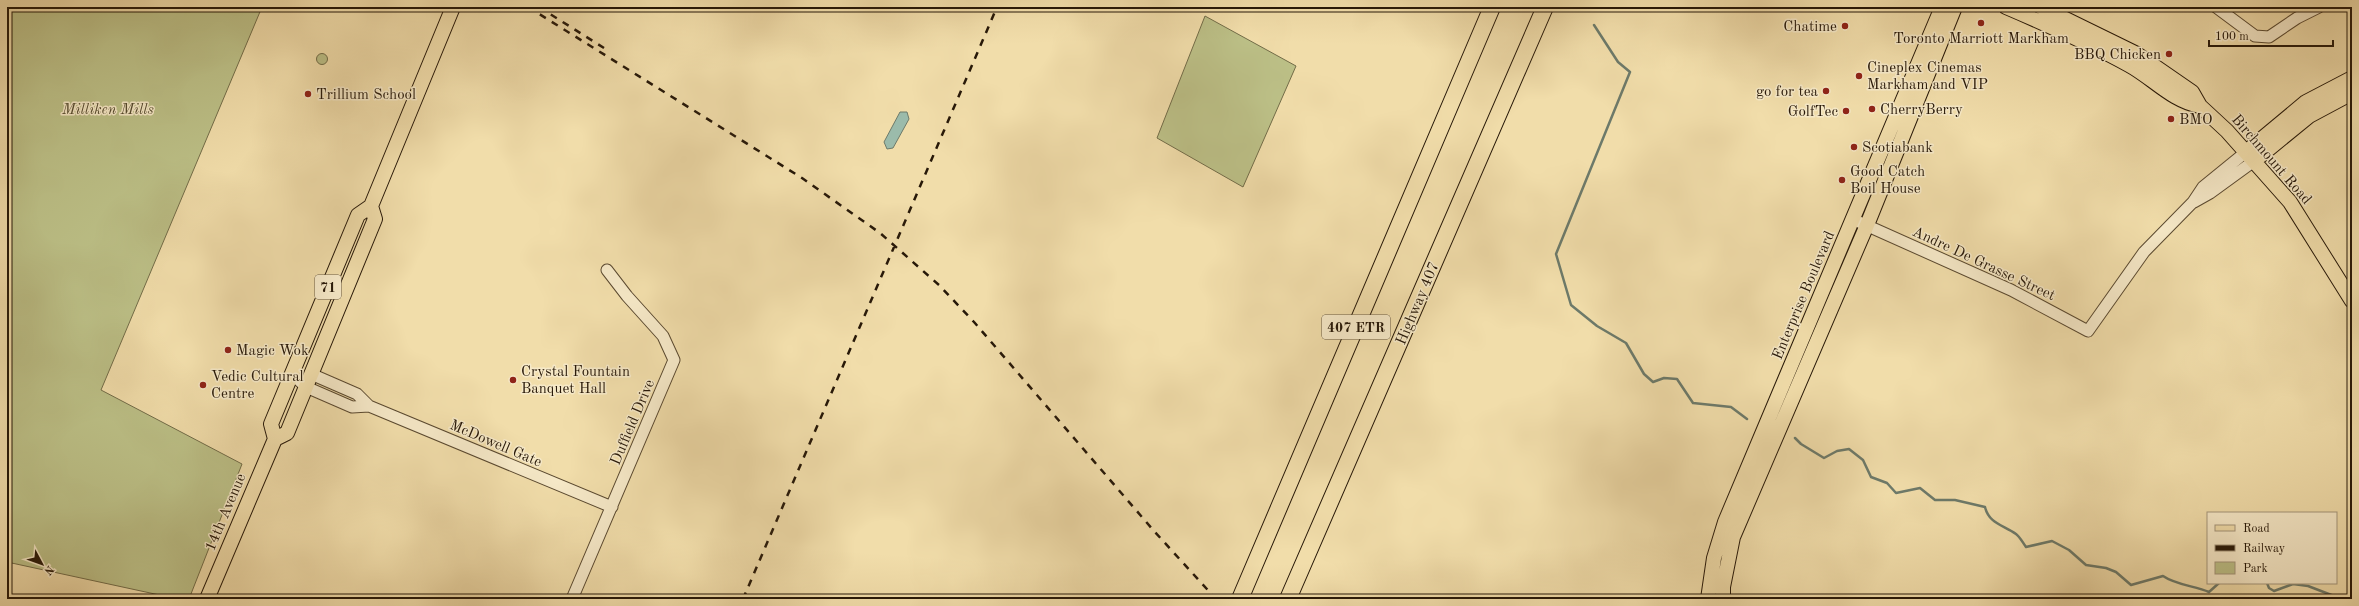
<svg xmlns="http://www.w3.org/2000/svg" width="2359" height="606" font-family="'Old Standard TT',serif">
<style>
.green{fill:#bcc087;stroke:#726c48}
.water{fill:#9bbbab;stroke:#6d7a6a}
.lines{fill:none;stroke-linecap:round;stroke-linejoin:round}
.stream{stroke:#6d7a6a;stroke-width:2.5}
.minor-casing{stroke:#5a4930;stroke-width:13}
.major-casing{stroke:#271808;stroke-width:16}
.highway-casing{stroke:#271808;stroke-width:18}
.minor{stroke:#f6e9c8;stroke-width:11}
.major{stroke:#f1ddaa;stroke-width:14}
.highway{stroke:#f1ddaa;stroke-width:16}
.rail{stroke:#271808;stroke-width:2.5;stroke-dasharray:7 7;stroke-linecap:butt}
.poi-dot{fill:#8f2418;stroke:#f6e9c8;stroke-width:1.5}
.labels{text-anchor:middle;stroke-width:3;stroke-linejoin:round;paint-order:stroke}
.shield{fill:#f6e9c8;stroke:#655742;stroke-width:1}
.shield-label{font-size:14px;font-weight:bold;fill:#271808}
.poi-label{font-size:15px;fill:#271808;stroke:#f6e9c8;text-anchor:start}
.park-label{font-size:15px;font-style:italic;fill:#544a2e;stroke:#f6e9c8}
.street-label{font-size:15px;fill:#271808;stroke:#f6e9c8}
</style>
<rect width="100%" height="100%" fill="#f1ddaa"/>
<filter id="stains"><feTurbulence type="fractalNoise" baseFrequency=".005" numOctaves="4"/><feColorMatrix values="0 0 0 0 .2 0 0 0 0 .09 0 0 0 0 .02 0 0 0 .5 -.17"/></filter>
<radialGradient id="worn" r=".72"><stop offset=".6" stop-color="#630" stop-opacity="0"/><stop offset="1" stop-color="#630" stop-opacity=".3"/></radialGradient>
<path class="green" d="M 7,7 L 262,7 L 101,390 L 242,464 L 189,599 L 178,599 L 7,562 Z
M 1205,16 L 1296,66 L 1243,187 L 1157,138 Z
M316.5 59a5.5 5.5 0 1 1 11 0a5.5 5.5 0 1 1-11 0Z"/>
<path class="water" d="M 900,112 L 907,112 L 909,119 L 893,148 L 887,149 L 884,142 Z"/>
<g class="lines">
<path class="stream" d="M 1594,25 L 1618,62 L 1630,72 L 1556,254 L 1571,305 L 1597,326 L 1626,343 L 1644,374 L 1653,382 L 1664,378 L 1677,379 L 1693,403 L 1731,407 L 1747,419
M 1795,438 L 1801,444 L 1824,458 L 1837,451 L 1849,449 L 1863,460 L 1871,477 L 1887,483 L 1896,493 L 1920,488 L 1935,500 L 1955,500 L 1985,507 C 1989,524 2004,525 2016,534 C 2020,537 2023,543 2026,547 L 2052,541 L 2069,550 L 2086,565 L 2106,568 L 2116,572 L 2131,585 L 2163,576 C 2176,585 2195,586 2209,592 L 2219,583
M 2267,583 L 2269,588 L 2274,591 L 2293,584 L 2308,586 L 2334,596 L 2335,599"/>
<defs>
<path id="minor" d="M 2216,7 L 2255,36 L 2269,37 L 2297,18 L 2319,7
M 2194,202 L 2210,193 L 2254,161
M 1859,222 L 2011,290 L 2088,331 L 2144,252 L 2193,202 L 2203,187 L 2246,152
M 292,374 L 306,387 L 352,407 L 369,406
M 311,374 L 357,394 L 369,406 L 612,507
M 572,599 L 674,360 L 663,336 L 627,296 L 607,270"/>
<path id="major" d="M 2006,7 C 2048,25 2089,43 2129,65 C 2153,78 2172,101 2200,106
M 2041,7 L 2137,54 L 2192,92 L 2200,106 L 2227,131 L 2290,202 L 2352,301
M 2246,152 L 2306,102 L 2352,78
M 2254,161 L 2309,116 L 2352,93
M 275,439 L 287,433 L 375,219 L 371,206
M 207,599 L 275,439 L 271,424 L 358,215 L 371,206 L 453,7
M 1708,599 L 1714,558 L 1725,522 L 1942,7
M 1723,599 L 1723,587 L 1733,537 L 1867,225 L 1955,7"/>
<path id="highway" d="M 1240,599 L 1492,7
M 1288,599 L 1545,7"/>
</defs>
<use href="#minor" class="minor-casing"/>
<use href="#major" class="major-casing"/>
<use href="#highway" class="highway-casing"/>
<use href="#minor" class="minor"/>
<use href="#major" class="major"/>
<use href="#highway" class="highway"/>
<path class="rail" d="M 528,7 L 802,178 L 880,233 L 939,285 L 974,322 L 1154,531 L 1216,599
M 539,7 L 604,48
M 743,599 L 997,7"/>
</g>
<g class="poi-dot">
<circle cx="1981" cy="23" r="4"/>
<circle cx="1845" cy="26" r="4"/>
<circle cx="2169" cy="54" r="4"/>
<circle cx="1859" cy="76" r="4"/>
<circle cx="1826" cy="91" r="4"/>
<circle cx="308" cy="94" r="4"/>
<circle cx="1872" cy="109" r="4"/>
<circle cx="1846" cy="111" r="4"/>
<circle cx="2171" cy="119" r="4"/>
<circle cx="1854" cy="147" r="4"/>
<circle cx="1842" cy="180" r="4"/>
<circle cx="228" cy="350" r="4"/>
<circle cx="513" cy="380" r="4"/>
<circle cx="203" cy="385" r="4"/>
</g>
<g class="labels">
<g class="shield">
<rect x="315" y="275" width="26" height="24" rx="3"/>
<rect x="1322" y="315" width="68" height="24" rx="3"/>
</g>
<g class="shield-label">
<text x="328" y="292">71</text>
<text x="1356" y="332">407 ETR</text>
</g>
<g class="poi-label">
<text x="1837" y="31" text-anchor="end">Chatime</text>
<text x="1981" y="43" text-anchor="middle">Toronto Marriott Markham</text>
<text x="2161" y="59" text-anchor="end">BBQ Chicken</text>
<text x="1867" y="72">Cineplex Cinemas<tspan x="1867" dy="17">Markham and VIP</tspan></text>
<text x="1818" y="96" text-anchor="end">go for tea</text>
<text x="316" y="99">Trillium School</text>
<text x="1880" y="114">CherryBerry</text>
<text x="1838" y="116" text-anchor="end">GolfTec</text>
<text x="2179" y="124">BMO</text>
<text x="1862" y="152">Scotiabank</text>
<text x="1850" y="176">Good Catch<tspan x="1850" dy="17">Boil House</tspan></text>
<text x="236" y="355">Magic Wok</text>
<text x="521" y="376">Crystal Fountain<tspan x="521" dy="17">Banquet Hall</tspan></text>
<text x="211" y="381">Vedic Cultural<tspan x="211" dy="17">Centre</tspan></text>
</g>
<g class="park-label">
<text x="108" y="114">Milliken Mills</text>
</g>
<g class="street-label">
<text transform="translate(2272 159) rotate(49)" y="5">Birchmount Road</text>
<text transform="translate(1984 263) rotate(25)" y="5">Andre De Grasse Street</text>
<text transform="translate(1803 295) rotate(-67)" y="5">Enterprise Boulevard</text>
<text transform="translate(1417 303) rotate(-67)" y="5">Highway 407</text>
<text transform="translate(632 422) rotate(-67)" y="5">Duffield Drive</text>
<text transform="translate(496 443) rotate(23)" y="5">McDowell Gate</text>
<text transform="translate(225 512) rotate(-67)" y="5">14th Avenue</text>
</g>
</g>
<rect width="2359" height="606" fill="none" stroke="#f1ddaa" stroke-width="24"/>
<rect x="8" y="8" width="2343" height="590" fill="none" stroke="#271808" stroke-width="2"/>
<rect x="12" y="12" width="2335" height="582" fill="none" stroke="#271808"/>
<rect x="2207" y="512" width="130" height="72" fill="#f6e9c8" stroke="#a3957b"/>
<rect x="2215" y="525" width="20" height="6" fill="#f1ddaa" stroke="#a3957b"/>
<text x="2243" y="532" font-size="12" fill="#271808">Road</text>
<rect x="2215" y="545" width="20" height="6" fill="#271808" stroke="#a3957b"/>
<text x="2243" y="552" font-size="12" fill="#271808">Railway</text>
<rect x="2215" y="562" width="20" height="12" fill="#bcc087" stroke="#a3957b"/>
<text x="2243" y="572" font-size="12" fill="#271808">Park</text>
<g transform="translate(42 564) rotate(131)" stroke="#f6e9c8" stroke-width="3" paint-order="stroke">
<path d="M0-3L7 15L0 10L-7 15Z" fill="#271808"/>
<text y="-6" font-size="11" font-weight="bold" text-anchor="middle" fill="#271808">N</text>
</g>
<path d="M2209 40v6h124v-6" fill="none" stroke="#271808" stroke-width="2"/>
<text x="2215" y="40" font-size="12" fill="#271808" stroke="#f6e9c8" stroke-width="3" paint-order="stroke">100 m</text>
<rect width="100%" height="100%" filter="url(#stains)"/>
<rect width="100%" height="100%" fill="url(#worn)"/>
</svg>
